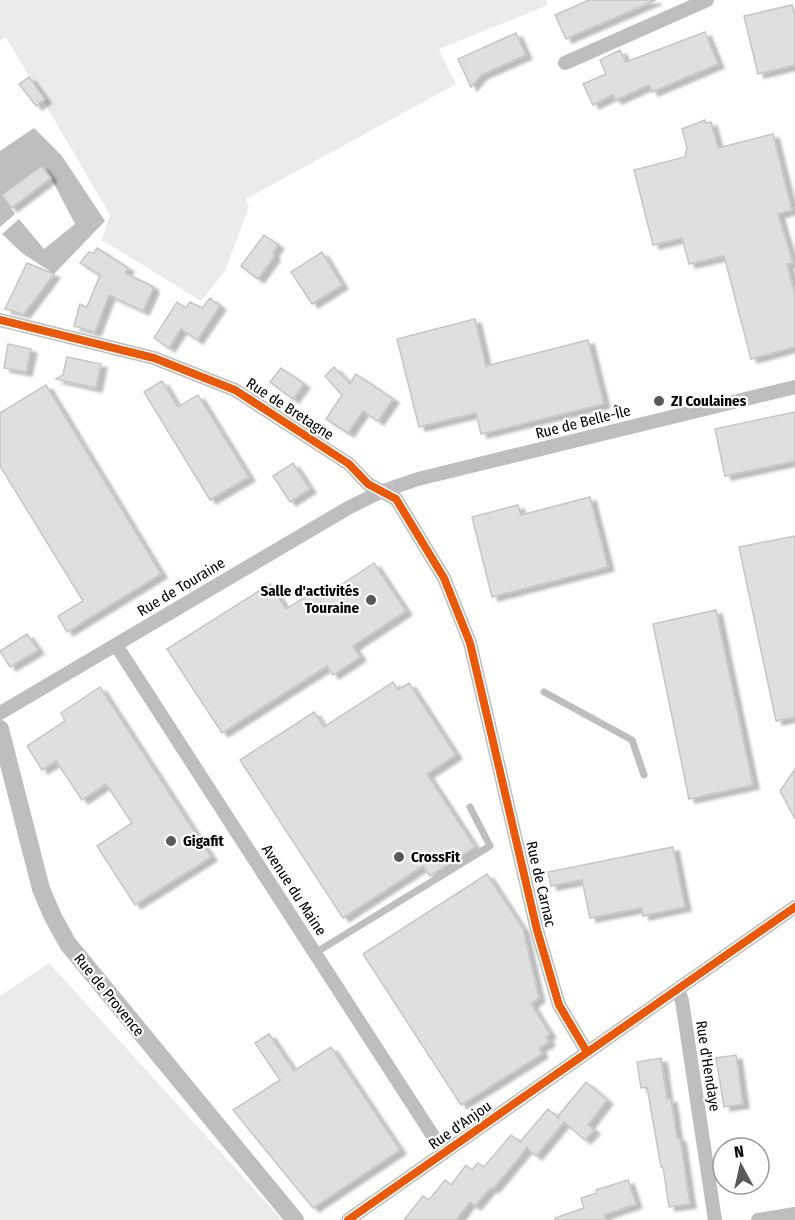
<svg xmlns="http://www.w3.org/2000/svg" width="795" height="1220" font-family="'Fira Sans Condensed',sans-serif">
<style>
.green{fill:#ebebeb}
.water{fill:#bebebe}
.building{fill:#dfdfdf;stroke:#c6c6c6;stroke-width:1.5;filter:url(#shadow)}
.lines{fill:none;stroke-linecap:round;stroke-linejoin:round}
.service{stroke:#bebebe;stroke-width:7}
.minor{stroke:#bebebe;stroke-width:14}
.tertiary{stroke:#bebebe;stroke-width:18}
.cycleway-casing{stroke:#fff;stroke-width:11}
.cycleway{stroke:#e8590c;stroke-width:8}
.poi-dot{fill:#595959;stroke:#fff;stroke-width:2}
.labels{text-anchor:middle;stroke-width:4.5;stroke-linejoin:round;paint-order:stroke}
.poi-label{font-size:15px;font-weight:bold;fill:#000;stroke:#fff;text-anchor:start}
.street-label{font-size:15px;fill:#000;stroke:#fff}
</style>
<defs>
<filter id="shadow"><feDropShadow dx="6" dy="4" stdDeviation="1.5" flood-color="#0004"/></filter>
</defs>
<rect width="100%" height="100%" fill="#fff"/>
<path class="green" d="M 0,0 L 546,0 L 548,5 L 439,49 L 456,84 L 246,199 L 249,207 L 225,271 L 201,301 L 102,240 L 110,215 L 6,37 L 0,41 Z
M 49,963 L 282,1220 L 0,1220 L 0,996 Z"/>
<path class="water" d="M 34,128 L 62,156 L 105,221 L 54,274 L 22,253 L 2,234 L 19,219 L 44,249 L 75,224 L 51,178 L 42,166 L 2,195 L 15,214 L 0,227 L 0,151 Z"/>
<path class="building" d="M 589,0 L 656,0 L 566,39 L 555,15 Z
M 792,5 L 795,16 L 795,65 L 758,74 L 744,16 Z
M 705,32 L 718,64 L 652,92 L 649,85 L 616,100 L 613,95 L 593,105 L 583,84 L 606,74 L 600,60 L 620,50 L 626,62 Z
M 516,33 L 526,55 L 481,75 L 471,87 L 458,59 Z
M 29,77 L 45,99 L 36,106 L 19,84 Z
M 705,120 L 706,123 L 711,122 L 718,148 L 773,134 L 792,210 L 778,214 L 793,263 L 787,264 L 795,295 L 795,347 L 751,359 L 724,256 L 689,264 L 682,238 L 653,245 L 634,170 L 685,157 L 687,147 L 682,129 Z
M 42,166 L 51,178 L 11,208 L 2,195 Z
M 264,235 L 278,245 L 273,252 L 274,257 L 258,279 L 241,266 Z
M 97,248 L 128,268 L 125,273 L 152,286 L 153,289 L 143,311 L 109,295 L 95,332 L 74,326 L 80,304 L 87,307 L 100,275 L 80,263 L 89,252 L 94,253 Z
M 322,252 L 342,285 L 312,304 L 291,272 Z
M 27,263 L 54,274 L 24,314 L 5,309 Z
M 210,298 L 220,306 L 197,340 L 181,329 L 169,348 L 154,338 L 177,302 L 186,308 L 190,302 L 202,308 Z
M 475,319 L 486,366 L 588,340 L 604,404 L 481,434 L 476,413 L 419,427 L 397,339 Z
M 8,344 L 31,349 L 26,372 L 4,368 Z
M 67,357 L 101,364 L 96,388 L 56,379 L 63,375 Z
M 334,367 L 350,384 L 356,374 L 393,399 L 378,421 L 363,411 L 348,433 L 326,419 L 342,395 L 325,376 Z
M 281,368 L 304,384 L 293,399 L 270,382 Z
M 162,381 L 178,407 L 198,395 L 249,477 L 210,500 L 144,392 Z
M 46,385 L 161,574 L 67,632 L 58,616 L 83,601 L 0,466 L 0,413 Z
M 795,412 L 795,461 L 725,476 L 715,429 Z
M 293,463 L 310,489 L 290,502 L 273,476 Z
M 590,497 L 608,567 L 492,597 L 472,517 L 518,505 L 521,515 Z
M 795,536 L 795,717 L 776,721 L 739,547 Z
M 374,563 L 406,611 L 353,646 L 360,657 L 333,675 L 327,666 L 222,733 L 167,649 L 270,584 L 286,609 L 318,589 L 323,597 Z
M 716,610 L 753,785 L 689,799 L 653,624 Z
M 27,634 L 38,650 L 10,667 L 0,651 Z
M 393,682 L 398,690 L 409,683 L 456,755 L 427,774 L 475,847 L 430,876 L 423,866 L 343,918 L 240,760 L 314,712 L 324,727 Z
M 100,687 L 211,857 L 135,905 L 97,846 L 132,823 L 106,784 L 82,800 L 56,761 L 42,770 L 27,746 L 65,721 L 61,713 Z
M 795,769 L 795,819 L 780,791 Z
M 673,847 L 685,907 L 643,916 L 642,908 L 590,918 L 582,880 L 551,886 L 548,872 Z
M 487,874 L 523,929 L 539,998 L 531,1004 L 550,1034 L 546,1037 L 549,1042 L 539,1048 L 542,1054 L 461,1105 L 363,954 Z
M 269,1034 L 294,1071 L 331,1047 L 400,1150 L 313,1208 L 233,1110 L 280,1080 L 255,1043 Z
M 736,1055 L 743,1104 L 724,1107 L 716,1058 Z
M 661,1058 L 667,1099 L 671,1099 L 677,1138 L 680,1138 L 690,1204 L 669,1207 L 663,1167 L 661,1167 L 647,1087 L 641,1088 L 637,1062 Z
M 586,1082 L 607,1100 L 588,1125 L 594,1130 L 585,1140 L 564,1122 L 536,1156 L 526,1147 L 527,1148 L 493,1189 L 491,1187 L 475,1206 L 470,1202 L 456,1220 L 404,1220 L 423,1196 L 429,1200 L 445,1180 L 451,1185 L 466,1165 L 472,1170 L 478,1163 L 484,1167 L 511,1135 L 520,1142 L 548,1109 L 560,1119 L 557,1117 Z
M 628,1180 L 636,1204 L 604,1215 L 606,1220 L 555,1220 L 555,1218 L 584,1208 L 581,1198 L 597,1193 L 596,1190 Z"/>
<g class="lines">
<path class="service" d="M 544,692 L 632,740 L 644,775
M 315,953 L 490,846 L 470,807"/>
<path class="minor" d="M 565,63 L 707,0
M 0,320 L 154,358 L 235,390 L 349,464 L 368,484 L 396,499 L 444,578 L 470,643 L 537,930 L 559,1005 L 587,1052
M 116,645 L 444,1153
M 0,713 L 348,508 L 380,492 L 418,479 L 795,387
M 678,989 L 682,1001 L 715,1220
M 348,1220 L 795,907
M 758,1220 L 795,1214"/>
<path class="tertiary" d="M 0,729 L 41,889 L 53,917 L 68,944 L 295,1220"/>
<defs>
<path id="cycleway" d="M 0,320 L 154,358 L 235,390 L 349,464 L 368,484 L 396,499 L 444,578 L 470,643 L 537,930 L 559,1005 L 587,1052
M 348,1220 L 795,907"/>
</defs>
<use href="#cycleway" class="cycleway-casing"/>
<use href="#cycleway" class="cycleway"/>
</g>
<g class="poi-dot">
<circle cx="659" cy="401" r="6"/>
<circle cx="371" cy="600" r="6"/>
<circle cx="171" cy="841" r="6"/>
<circle cx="399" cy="857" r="6"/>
</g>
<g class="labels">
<g class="poi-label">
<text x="671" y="406">ZI Coulaines</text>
<text x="359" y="596" text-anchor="end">Salle d'activités<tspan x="359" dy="17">Touraine</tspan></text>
<text x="183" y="846">Gigafit</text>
<text x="411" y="862">CrossFit</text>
</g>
<g class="street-label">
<text transform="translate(290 409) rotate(33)" y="5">Rue de Bretagne</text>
<text transform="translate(583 422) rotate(-14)" y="5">Rue de Belle-Île</text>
<text transform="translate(181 587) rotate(-31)" y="5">Rue de Touraine</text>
<text transform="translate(541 884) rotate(77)" y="5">Rue de Carnac</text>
<text transform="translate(294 890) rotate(57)" y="5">Avenue du Maine</text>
<text transform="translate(109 995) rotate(51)" y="5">Rue de Provence</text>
<text transform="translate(708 1066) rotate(81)" y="5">Rue d'Hendaye</text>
<text transform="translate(460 1125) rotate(-35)" y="5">Rue d'Anjou</text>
</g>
</g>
<g transform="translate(741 1166) rotate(352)"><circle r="28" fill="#ffffff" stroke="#999999" stroke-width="1.5"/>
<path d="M0-4.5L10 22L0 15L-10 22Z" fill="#595959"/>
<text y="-9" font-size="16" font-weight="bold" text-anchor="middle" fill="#000000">N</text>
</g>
</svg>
